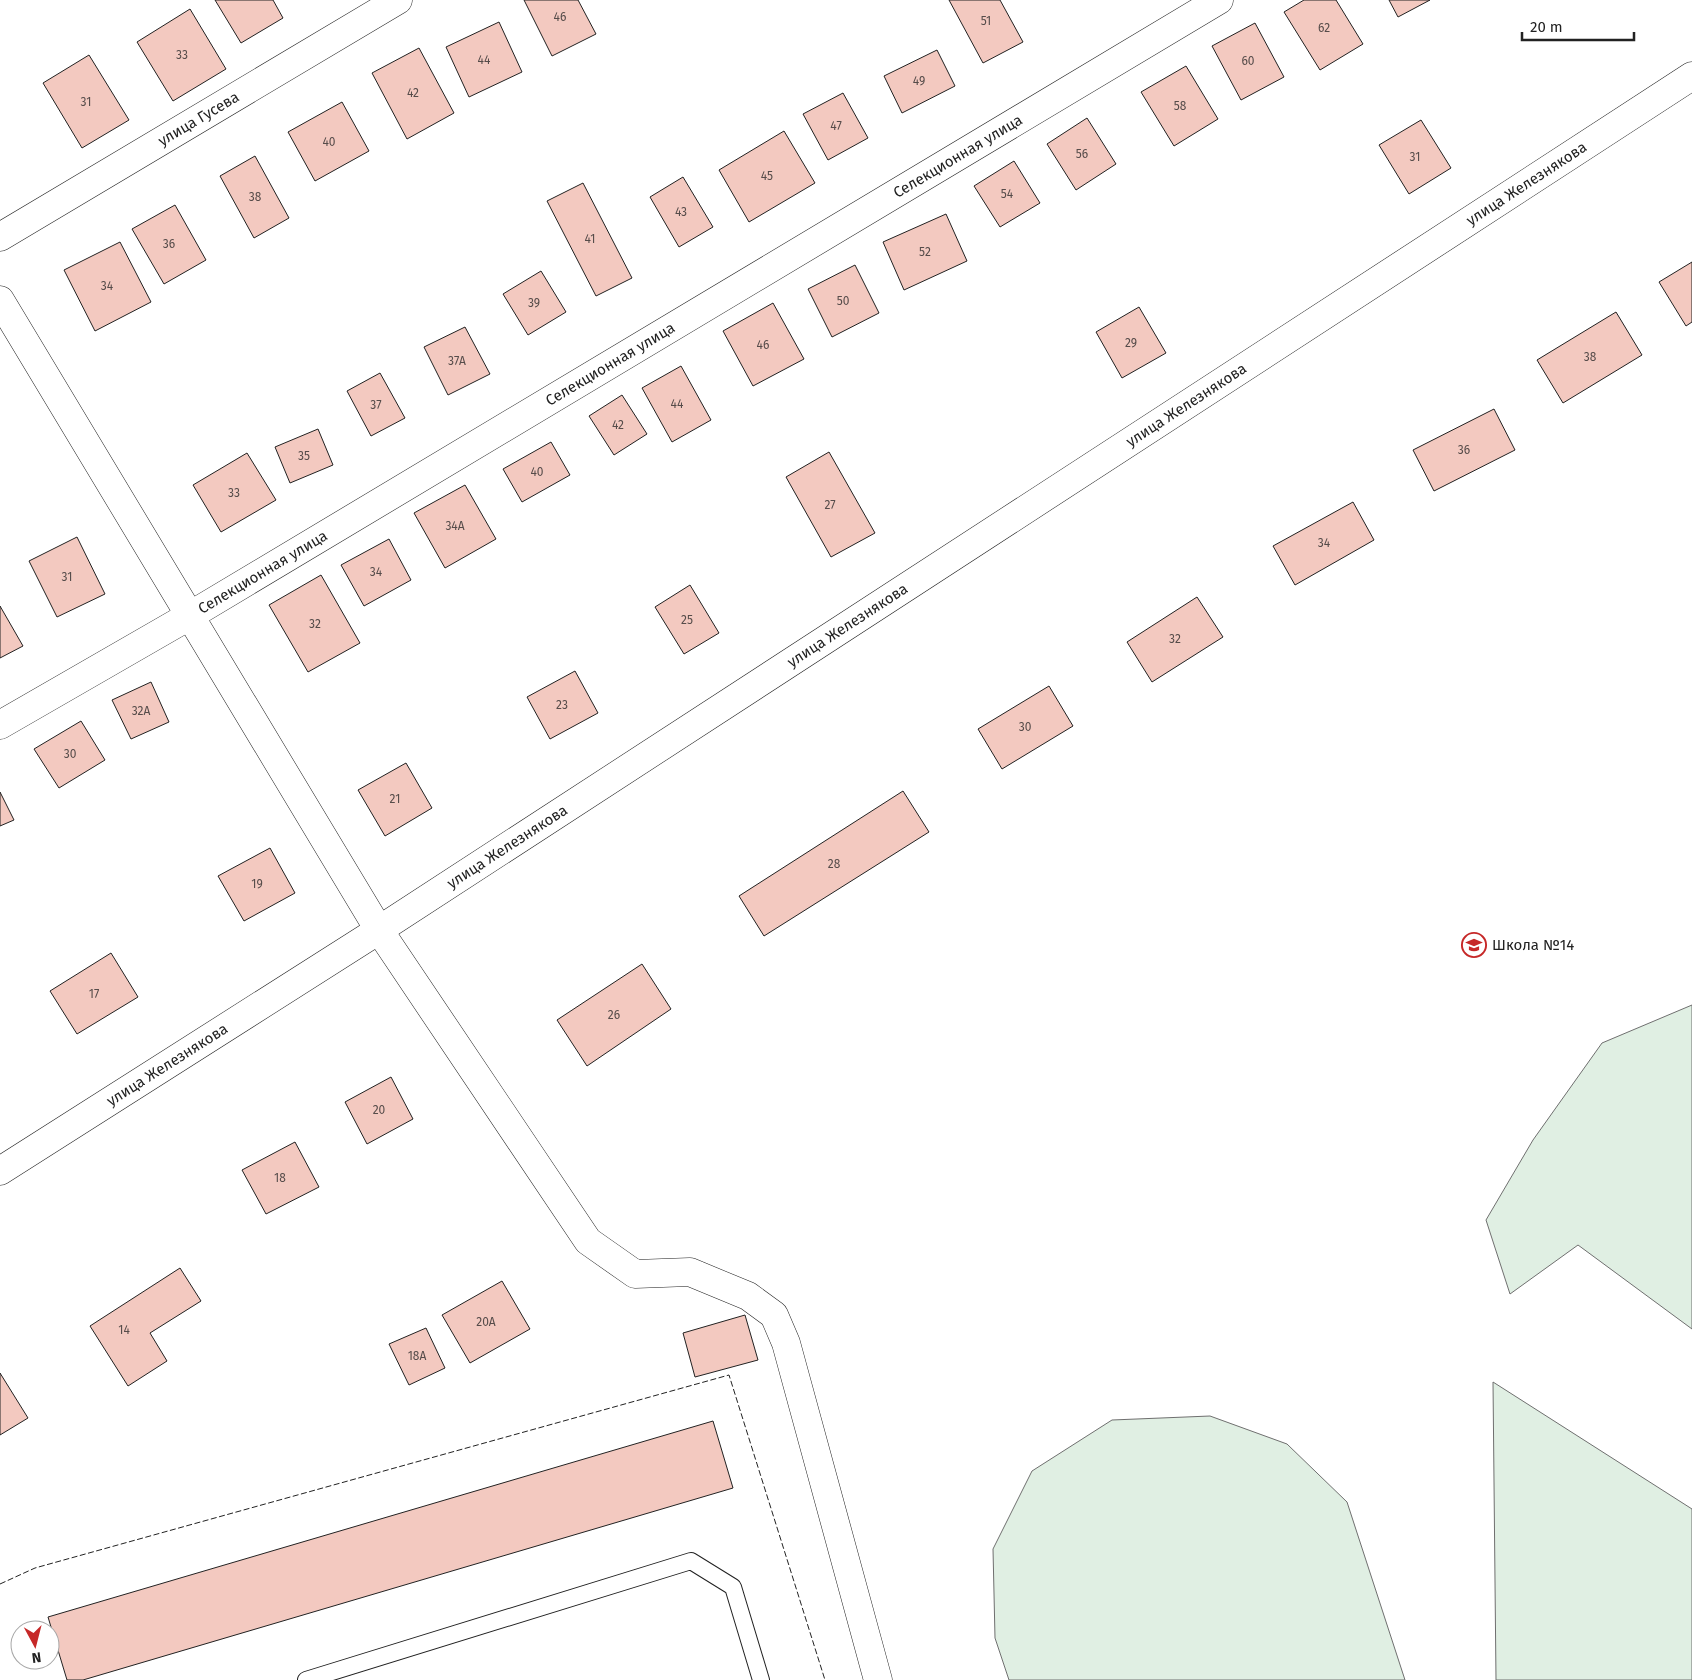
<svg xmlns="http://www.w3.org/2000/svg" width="1692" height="1680" font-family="'Fira Sans',sans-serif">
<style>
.green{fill:#e0efe3;stroke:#6f6f6f}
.building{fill:#f3c9c0;stroke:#222}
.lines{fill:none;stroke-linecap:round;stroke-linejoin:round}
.lane-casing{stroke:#222;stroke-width:18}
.street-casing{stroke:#222;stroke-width:29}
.secondary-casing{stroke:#222;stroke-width:29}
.lane{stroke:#fff;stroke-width:16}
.street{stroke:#fff;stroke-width:28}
.secondary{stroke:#fff;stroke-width:28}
.fence{stroke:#222;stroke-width:1;stroke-dasharray:6 2.5;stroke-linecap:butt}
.labels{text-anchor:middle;stroke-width:4;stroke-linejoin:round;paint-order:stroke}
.number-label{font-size:12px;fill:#564c4a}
.street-label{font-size:15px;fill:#222;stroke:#fff}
.poi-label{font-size:15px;fill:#222;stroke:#fff;text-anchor:start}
</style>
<rect width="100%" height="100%" fill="#fff"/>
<path class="green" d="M 1692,1005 L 1692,1329 L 1578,1245 L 1510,1294 L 1486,1220 L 1533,1140 L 1602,1043 Z
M 1493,1382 L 1692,1509 L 1692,1680 L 1496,1680 Z
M 1210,1416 L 1287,1444 L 1347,1502 L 1405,1680 L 1009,1680 L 995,1638 L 993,1549 L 1032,1471 L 1112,1420 Z"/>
<path class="building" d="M 215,0 L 273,0 L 283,18 L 241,43 Z
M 524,0 L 578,0 L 596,34 L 552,56 Z
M 949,0 L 1000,0 L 1023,42 L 983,63 Z
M 1304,0 L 1336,0 L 1363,44 L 1320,70 L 1284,12 Z
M 1389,0 L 1430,0 L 1398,17 Z
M 190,9 L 226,69 L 173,101 L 137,42 Z
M 499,22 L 522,72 L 469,97 L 446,47 Z
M 1255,23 L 1284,77 L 1241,100 L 1212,46 Z
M 419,48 L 454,113 L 407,139 L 372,73 Z
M 937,50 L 955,86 L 902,113 L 884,76 Z
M 89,55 L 129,120 L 82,148 L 43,83 Z
M 1186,66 L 1218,119 L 1174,146 L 1141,92 Z
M 843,93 L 868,138 L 828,160 L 803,114 Z
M 342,102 L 369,151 L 315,181 L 288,132 Z
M 1087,118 L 1116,164 L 1076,190 L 1047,144 Z
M 1421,120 L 1451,168 L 1409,194 L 1379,145 Z
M 784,131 L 815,183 L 749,222 L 719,170 Z
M 255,156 L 289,218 L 254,238 L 220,176 Z
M 1014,161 L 1040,203 L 1000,227 L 974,186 Z
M 683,177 L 713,227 L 679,247 L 650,197 Z
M 583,183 L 632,278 L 596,296 L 547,201 Z
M 175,205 L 206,260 L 164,284 L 132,229 Z
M 946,214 L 967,261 L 904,290 L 883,242 Z
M 120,242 L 151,302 L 95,331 L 64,270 Z
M 1692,262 L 1692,322 L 1686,326 L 1659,282 Z
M 855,265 L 879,313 L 832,337 L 808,289 Z
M 541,271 L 566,312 L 528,335 L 503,294 Z
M 773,303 L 804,359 L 753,386 L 723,331 Z
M 1139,307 L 1166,353 L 1122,378 L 1096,332 Z
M 1616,312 L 1642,355 L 1563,403 L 1537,360 Z
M 465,327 L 490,374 L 448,395 L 424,347 Z
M 681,366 L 711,420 L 672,442 L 642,388 Z
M 380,373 L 405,418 L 371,436 L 347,391 Z
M 622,395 L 647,434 L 614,455 L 589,416 Z
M 1494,409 L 1515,450 L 1434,491 L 1413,450 Z
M 318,429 L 333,465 L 290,483 L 275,447 Z
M 551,442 L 570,475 L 522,502 L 503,469 Z
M 829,452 L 875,533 L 831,557 L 786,477 Z
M 247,453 L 276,500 L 221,532 L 193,485 Z
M 465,485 L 496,539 L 445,568 L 414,513 Z
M 1353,502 L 1374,540 L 1295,585 L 1273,546 Z
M 77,537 L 105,594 L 57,617 L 29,561 Z
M 389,539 L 411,580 L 364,606 L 341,565 Z
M 321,575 L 360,643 L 308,672 L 269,605 Z
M 690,585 L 719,633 L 684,654 L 655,607 Z
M 1197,597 L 1223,637 L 1152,682 L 1127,642 Z
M 0,606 L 23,646 L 0,658 Z
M 575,671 L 598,713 L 550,739 L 527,697 Z
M 151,682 L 169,722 L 131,739 L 112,700 Z
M 1049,686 L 1073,726 L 1002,769 L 978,729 Z
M 81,721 L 105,760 L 59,788 L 34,749 Z
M 406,763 L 432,808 L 385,836 L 358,790 Z
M 903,791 L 929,832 L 764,936 L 739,896 Z
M 0,792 L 14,820 L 0,826 Z
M 270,848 L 295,893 L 244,921 L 218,876 Z
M 111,953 L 138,997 L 77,1034 L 50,991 Z
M 642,964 L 671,1009 L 587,1066 L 557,1020 Z
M 391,1077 L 413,1119 L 367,1144 L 345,1102 Z
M 295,1142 L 319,1187 L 266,1214 L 242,1170 Z
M 180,1268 L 201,1301 L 150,1333 L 167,1361 L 128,1386 L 90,1326 Z
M 502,1281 L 530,1329 L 470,1363 L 442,1315 Z
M 745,1315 L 758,1360 L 695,1377 L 683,1333 Z
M 426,1328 L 445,1368 L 409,1385 L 389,1344 Z
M 0,1373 L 28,1418 L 0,1435 Z
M 713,1421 L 733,1488 L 83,1680 L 67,1680 L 48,1617 Z"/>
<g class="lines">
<defs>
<path id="lane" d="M 306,1680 L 691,1561 L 733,1587 L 761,1680"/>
<g id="street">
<path id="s1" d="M 0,237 L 398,0"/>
<path d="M 0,300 L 379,930 L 588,1241 L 635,1274 L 690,1272 L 748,1296 L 774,1315 L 786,1343 L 878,1680"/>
<path id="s2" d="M 0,725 L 191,615 L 1219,0"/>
</g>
<g id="secondary">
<path id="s3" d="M 0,1171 L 379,930 L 1692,76"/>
</g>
</defs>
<use href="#lane" class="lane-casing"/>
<use href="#street" class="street-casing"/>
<use href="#secondary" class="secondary-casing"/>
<use href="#lane" class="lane"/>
<use href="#street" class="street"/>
<use href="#secondary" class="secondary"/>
<path class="fence" d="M 0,1584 L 35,1568 L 729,1375 L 825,1680"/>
</g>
<defs>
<symbol id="school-ring" viewBox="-11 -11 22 22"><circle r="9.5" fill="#fff" stroke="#c62828" stroke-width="1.5"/><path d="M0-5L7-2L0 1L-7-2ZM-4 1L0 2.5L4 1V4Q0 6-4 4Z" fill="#c62828"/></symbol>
</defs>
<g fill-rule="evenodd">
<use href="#school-ring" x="1460" y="931" width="28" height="28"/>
</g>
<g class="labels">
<g class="number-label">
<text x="560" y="21">46</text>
<text x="986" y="25">51</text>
<text x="1324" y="32">62</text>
<text x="182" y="59">33</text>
<text x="484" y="64">44</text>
<text x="1248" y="65">60</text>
<text x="919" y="85">49</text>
<text x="413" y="97">42</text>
<text x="86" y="106">31</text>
<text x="1180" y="110">58</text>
<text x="836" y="130">47</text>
<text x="329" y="146">40</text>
<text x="1082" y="158">56</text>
<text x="1415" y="161">31</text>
<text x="767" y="180">45</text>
<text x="1007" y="198">54</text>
<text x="255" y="201">38</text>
<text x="681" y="216">43</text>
<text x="590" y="243">41</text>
<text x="169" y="248">36</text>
<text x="925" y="256">52</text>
<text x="107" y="290">34</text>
<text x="843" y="305">50</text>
<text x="534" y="307">39</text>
<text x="1131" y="347">29</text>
<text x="763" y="349">46</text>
<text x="1590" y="361">38</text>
<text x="457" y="365">37А</text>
<text x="677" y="408">44</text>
<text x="376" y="409">37</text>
<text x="618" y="429">42</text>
<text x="1464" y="454">36</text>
<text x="304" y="460">35</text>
<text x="537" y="476">40</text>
<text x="234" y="497">33</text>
<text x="830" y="509">27</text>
<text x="455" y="530">34А</text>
<text x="1324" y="547">34</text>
<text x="376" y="576">34</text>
<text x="67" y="581">31</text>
<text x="687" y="624">25</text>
<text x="315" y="628">32</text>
<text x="1175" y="643">32</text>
<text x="562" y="709">23</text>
<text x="141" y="715">32А</text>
<text x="1025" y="731">30</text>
<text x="70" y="758">30</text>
<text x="395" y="803">21</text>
<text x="834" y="868">28</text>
<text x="257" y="888">19</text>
<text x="94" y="998">17</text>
<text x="614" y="1019">26</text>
<text x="379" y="1114">20</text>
<text x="280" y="1182">18</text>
<text x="486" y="1326">20А</text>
<text x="124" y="1334">14</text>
<text x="417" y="1360">18А</text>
</g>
<g class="street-label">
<text dy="5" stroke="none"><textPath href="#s1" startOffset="231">улица Гусева</textPath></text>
<text dy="5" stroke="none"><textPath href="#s2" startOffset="1114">Селекционная улица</textPath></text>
<text dy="5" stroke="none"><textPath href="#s3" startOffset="1818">улица Железнякова</textPath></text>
<text dy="5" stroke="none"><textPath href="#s2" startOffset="709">Селекционная улица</textPath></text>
<text dy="5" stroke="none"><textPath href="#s3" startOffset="1412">улица Железнякова</textPath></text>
<text dy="5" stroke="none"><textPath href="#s2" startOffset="304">Селекционная улица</textPath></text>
<text dy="5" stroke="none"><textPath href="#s3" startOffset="1008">улица Железнякова</textPath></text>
<text dy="5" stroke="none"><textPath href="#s3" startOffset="602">улица Железнякова</textPath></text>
<text dy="5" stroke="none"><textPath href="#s3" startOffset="198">улица Железнякова</textPath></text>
</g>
<g class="poi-label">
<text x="1492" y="950">Школа №14</text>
</g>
</g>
<g transform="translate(35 1645) rotate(173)"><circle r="24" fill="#ffffff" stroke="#a7a7a7"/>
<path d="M0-4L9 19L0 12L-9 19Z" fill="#c62828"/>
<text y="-8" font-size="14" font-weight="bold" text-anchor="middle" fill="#222222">N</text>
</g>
<path d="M1522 32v8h112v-8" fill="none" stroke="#222222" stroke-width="2.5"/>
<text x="1530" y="32" font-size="15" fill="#222222" stroke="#ffffff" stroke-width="4" paint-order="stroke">20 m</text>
</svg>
